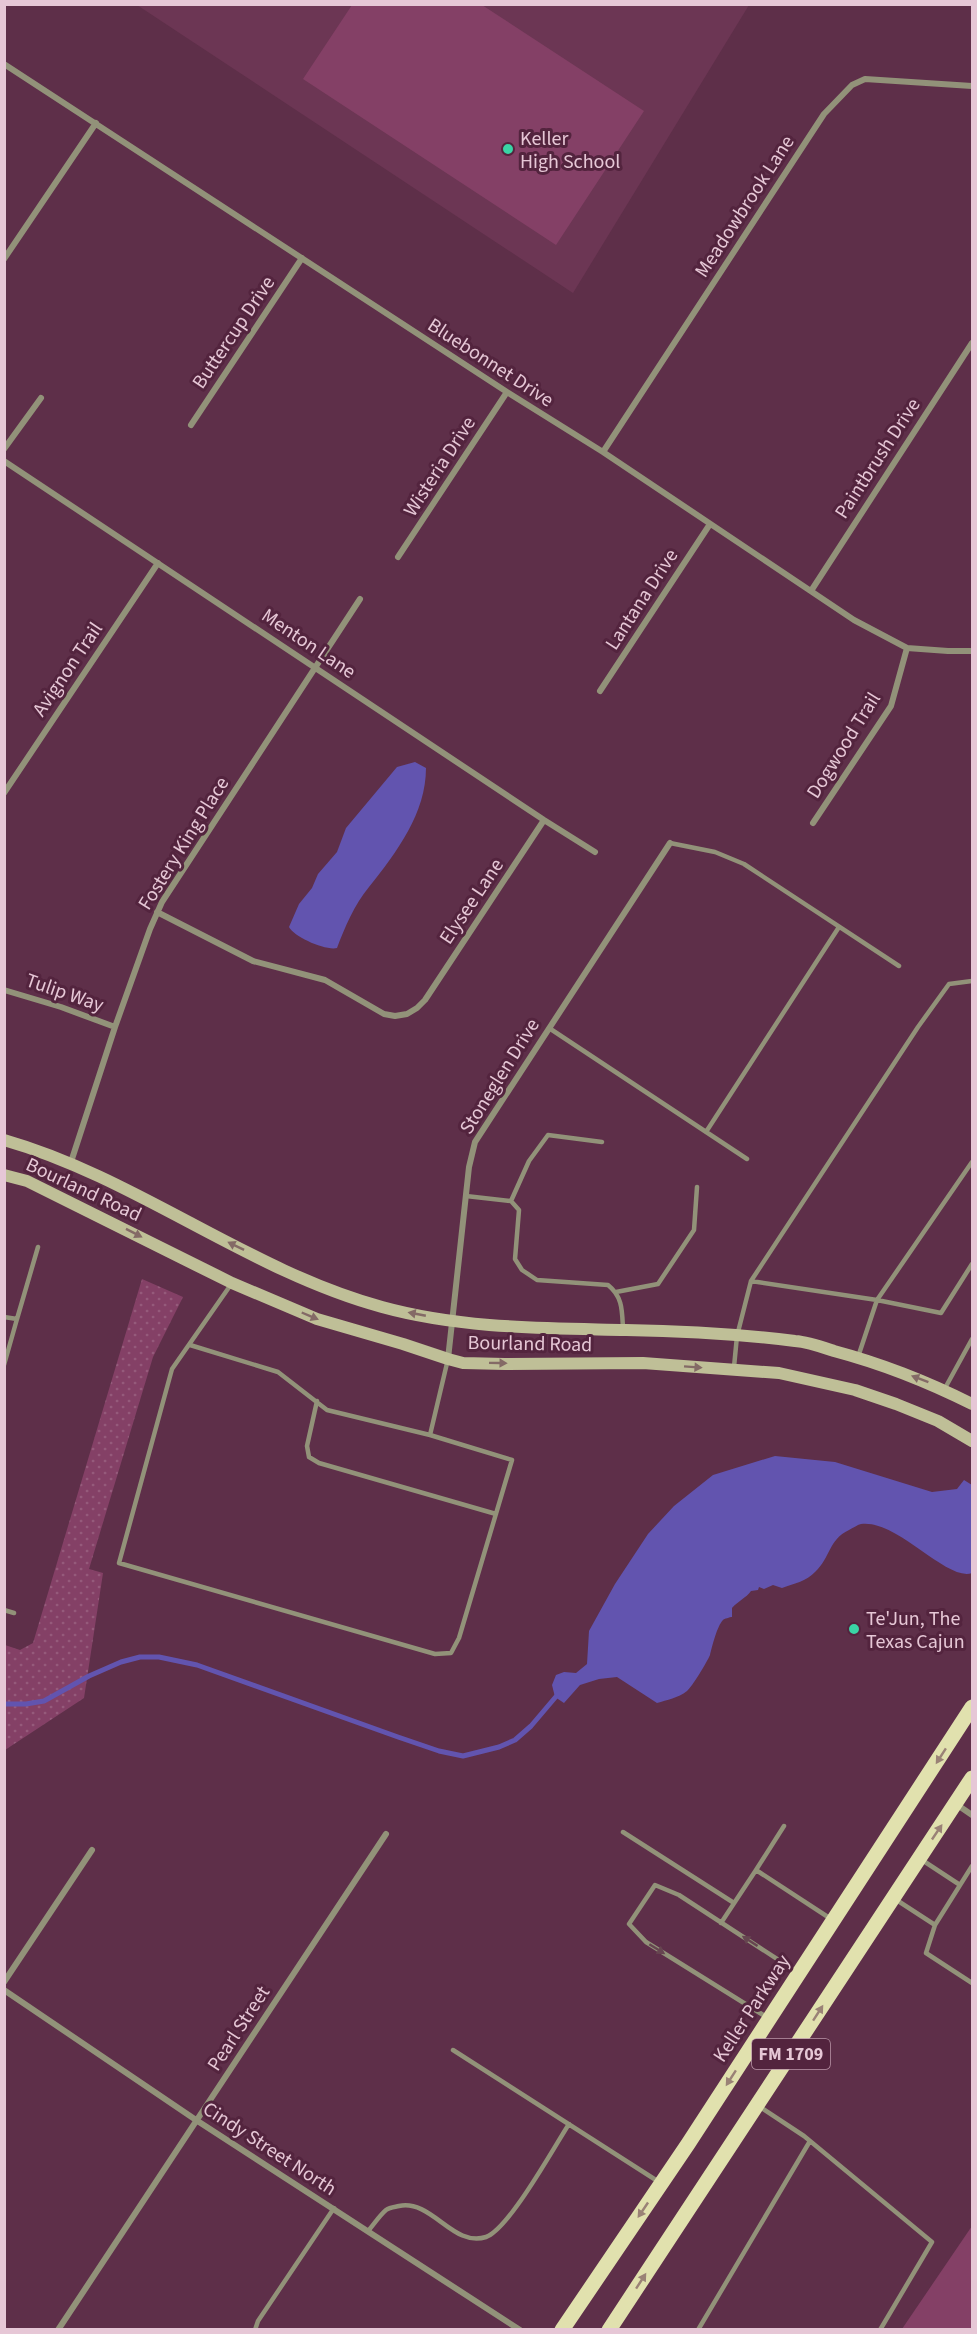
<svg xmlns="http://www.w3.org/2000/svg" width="977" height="2334" font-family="'Source Sans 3',sans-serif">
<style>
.built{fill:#6c3654}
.grass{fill:#844066}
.park{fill:url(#park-dots)}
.water{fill:#6254af}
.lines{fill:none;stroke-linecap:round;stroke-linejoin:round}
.stream{stroke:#6254af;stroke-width:5}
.lane{stroke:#929279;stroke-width:4.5}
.street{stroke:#929279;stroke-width:6}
.secondary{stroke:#bfbf97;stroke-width:12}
.primary{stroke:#e1e1ae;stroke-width:15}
.oneway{fill:#846a66}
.oneway2{fill:#9a8276}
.oneway3{fill:#664550}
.poi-dot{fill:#3ad4a5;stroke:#53243e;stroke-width:2}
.labels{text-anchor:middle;stroke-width:6;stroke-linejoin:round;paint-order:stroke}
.shield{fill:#53243e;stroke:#ba96a8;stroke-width:1.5}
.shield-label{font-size:18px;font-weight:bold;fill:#e6c7d6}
.poi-label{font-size:20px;fill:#e6c7d6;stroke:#53243e;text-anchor:start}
.street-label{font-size:20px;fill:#e6c7d6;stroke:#53243e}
</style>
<defs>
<pattern id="park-dots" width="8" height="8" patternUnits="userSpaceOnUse" patternTransform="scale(1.5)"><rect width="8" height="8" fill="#844066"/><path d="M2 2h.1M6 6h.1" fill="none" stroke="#955a7b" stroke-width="1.8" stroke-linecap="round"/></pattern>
</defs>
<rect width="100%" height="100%" fill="#5e2f49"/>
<path class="built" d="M 137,5 L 749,5 L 573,293 Z"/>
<path class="grass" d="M 352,5 L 482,5 L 644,111 L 556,245 L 303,79 Z
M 972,2226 L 972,2329 L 902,2329 Z"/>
<path class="park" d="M 142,1279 L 183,1297 L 153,1357 L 89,1569 L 103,1573 L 84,1698 L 5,1750 L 5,1645 L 20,1650 L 33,1643 Z"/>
<path class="water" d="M 415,762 L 426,768 C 426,813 397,852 369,887 C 354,905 345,927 337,948 C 326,951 294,937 289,927 L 299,904 L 312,888 L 318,874 L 337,852 L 346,828 L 397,767 Z
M 775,1456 L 835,1462 L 932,1492 L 957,1489 L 964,1480 L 972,1485 L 972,1573 C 947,1582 897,1519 861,1524 C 857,1525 853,1528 849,1530 C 828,1540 831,1557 815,1572 C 807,1581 793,1584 782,1588 L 773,1585 L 764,1589 L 759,1587 L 758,1590 L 751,1591 C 746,1598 738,1601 732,1608 L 732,1617 C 730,1617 724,1619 723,1620 C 717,1626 712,1647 710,1655 C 707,1662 692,1687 687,1691 C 678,1698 667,1700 657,1703 L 617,1677 L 599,1679 L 580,1685 L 564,1703 L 555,1697 L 552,1685 L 556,1675 L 564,1672 L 576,1673 L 587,1664 L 589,1631 L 615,1584 L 648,1534 L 674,1506 L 713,1475 Z"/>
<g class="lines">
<path class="stream" d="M 4,1704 L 26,1704 L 44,1701 L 89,1676 L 121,1662 L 140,1657 L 159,1657 L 197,1665 L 398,1737 L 439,1751 L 463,1756 L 499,1747 L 515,1740 L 531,1726 L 559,1693"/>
<path class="lane" d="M 670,843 L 715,852 L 744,864 L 899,966
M 549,1028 L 747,1159
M 706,1132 L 839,927
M 466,1196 L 511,1201 L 519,1210 L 515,1259 L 522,1270 L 537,1280 L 608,1285 C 623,1297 622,1311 623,1329
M 511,1201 L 529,1161 L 548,1135 L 602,1142
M 751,1281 L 918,1027 L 949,984 L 972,981
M 232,1283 L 172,1369 L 119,1563 L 435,1654 L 451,1653 L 459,1638 L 512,1460 L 430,1435 L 448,1359
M 616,1292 L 658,1284 L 694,1230 L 697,1187
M 4,1317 L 17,1319 L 4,1365
M 17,1319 L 38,1247
M 190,1345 L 278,1372 L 327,1410 L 430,1435
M 858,1357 L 877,1300 L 972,1162
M 734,1367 L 737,1336 L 751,1281 L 877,1300 L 941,1313 L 972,1264
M 944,1390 L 972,1339
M 317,1401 L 307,1446 L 309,1457 L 319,1463 L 496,1514
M 4,1610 L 14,1613
M 623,1832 L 734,1903
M 922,1860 L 960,1885
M 756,1870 L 784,1826
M 895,1899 L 935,1925 L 926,1953 L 972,1983
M 721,1923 L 756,1870 L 831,1919
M 935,1925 L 972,1866
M 768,2018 L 646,1942 L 629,1924 L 655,1885 L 679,1895 L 797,1972
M 453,2050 L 659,2182
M 760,2107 L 804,2136 L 932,2242 L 880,2330
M 368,2231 C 374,2224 380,2215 386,2210 C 390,2207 395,2207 399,2206 C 432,2199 453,2248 486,2237 C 509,2229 554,2147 569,2124
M 255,2330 L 258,2321 L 334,2208
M 698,2330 L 810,2141"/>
<path class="street" d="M 4,64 L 507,392 L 603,452 L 854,620 L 907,648 L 948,651 L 972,651
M 4,259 L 96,123
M 191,425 L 302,258
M 4,449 L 41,398
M 603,452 L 824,114 L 852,85 L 865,79 L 972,86
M 4,461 L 544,820 L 595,852
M 398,557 L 507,392
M 811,591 L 972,343
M 600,691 L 710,524
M 4,793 L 158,563
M 813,823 L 891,706 L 907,648
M 157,912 L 253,961 L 325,980 L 384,1014 L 395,1016 L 407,1014 L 417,1008 L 425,1000 L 544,820
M 4,990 L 61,1007 L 115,1027
M 71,1162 L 115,1027 L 150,929 L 162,902 L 360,599
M 448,1359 L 469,1167 L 475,1142 L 670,843
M 956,1804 L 972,1815
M 4,1982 L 92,1850
M 4,1990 L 196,2120 L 520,2330
M 58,2330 L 386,1834"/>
<path class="secondary" d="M 4,1140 C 137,1178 249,1271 382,1307 C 462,1329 545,1328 626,1330 C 682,1331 739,1334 795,1341 C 808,1342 822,1347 834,1351 C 883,1364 928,1382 972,1404
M 4,1175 L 27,1181 L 232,1283 L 317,1319 L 403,1344 L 448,1359 L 463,1363 L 505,1364 L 643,1363 L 779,1373 L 855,1390 L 896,1404 L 938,1421 L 972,1441"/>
<path class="primary" d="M 562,2330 L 688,2144 L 972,1707
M 609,2330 L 972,1778"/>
</g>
<defs><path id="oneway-solid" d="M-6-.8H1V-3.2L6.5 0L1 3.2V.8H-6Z" transform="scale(1.5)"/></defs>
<g class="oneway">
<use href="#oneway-solid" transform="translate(134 1233) rotate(27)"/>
<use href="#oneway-solid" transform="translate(236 1246) rotate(-154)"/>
<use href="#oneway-solid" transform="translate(417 1314) rotate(-169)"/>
<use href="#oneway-solid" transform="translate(310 1316) rotate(23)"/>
<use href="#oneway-solid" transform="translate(498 1363) rotate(1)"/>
<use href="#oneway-solid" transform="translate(693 1367) rotate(4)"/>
<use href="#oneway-solid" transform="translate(920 1379) rotate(-159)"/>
</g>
<g class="oneway2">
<use href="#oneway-solid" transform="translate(941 1756) rotate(123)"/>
<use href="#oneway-solid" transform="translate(937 1832) rotate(-56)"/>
<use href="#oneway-solid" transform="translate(818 2013) rotate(-57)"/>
<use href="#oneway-solid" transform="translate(731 2078) rotate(123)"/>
<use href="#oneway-solid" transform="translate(643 2210) rotate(124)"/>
<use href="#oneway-solid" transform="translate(641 2281) rotate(-57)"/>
</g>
<g class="oneway3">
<use href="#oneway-solid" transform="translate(750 1941) rotate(-147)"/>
<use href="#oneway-solid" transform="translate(657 1949) rotate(32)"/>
</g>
<g class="poi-dot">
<circle cx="508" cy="149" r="6"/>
<circle cx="854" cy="1629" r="6"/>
</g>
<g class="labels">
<rect class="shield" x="752" y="2039" width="78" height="30" rx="4.5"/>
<g class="shield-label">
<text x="791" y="2060">FM 1709</text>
</g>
<g class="poi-label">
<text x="520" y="145">Keller<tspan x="520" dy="23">High School</tspan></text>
<text x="866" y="1625">Te'Jun, The<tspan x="866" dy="23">Texas Cajun</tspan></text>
</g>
<g class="street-label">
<text transform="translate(744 206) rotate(-57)" y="7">Meadowbrook Lane</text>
<text transform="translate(233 332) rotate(-56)" y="7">Buttercup Drive</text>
<text transform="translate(491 362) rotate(33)" y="7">Bluebonnet Drive</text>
<text transform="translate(877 458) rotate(-57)" y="7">Paintbrush Drive</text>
<text transform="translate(439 466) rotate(-57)" y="7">Wisteria Drive</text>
<text transform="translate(641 599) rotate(-57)" y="7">Lantana Drive</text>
<text transform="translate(309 643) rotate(34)" y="7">Menton Lane</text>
<text transform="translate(67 669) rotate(-56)" y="7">Avignon Trail</text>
<text transform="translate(843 745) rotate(-58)" y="7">Dogwood Trail</text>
<text transform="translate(183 843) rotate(-58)" y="7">Fostery King Place</text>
<text transform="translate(471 901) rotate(-56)" y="7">Elysee Lane</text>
<text transform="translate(65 992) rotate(19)" y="7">Tulip Way</text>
<text transform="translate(499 1076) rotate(-58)" y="7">Stoneglen Drive</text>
<text transform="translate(84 1189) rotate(25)" y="7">Bourland Road</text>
<text transform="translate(530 1343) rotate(1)" y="7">Bourland Road</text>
<text transform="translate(751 2008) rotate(-57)" y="7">Keller Parkway</text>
<text transform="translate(238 2028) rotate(-57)" y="7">Pearl Street</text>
<text transform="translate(270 2148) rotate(33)" y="7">Cindy Street North</text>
</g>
</g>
<rect width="977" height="2334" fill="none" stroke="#e6c7d6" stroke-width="12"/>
</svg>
